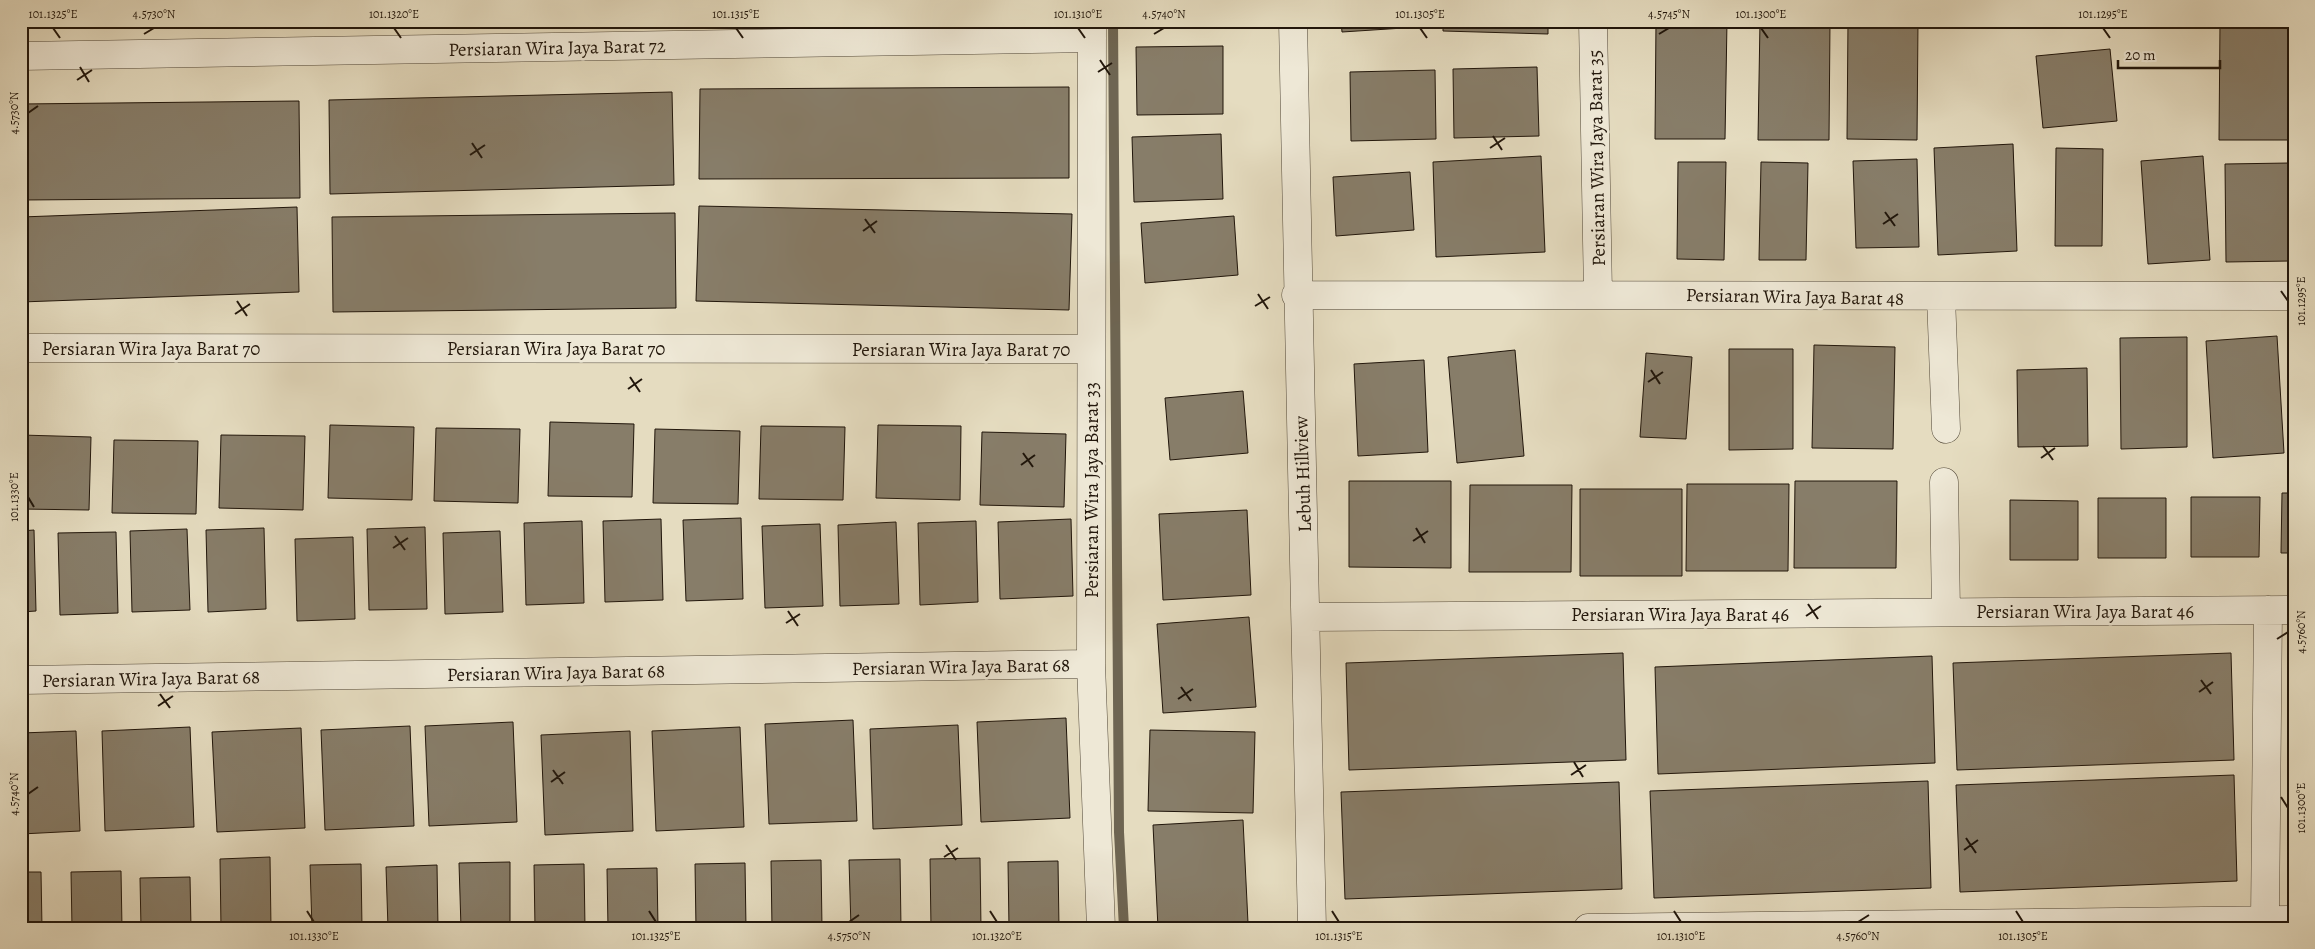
<svg xmlns="http://www.w3.org/2000/svg" width="2315" height="949" font-family="Alegreya,serif">
<style>
.lines{fill:none;stroke-linecap:round;stroke-linejoin:round}
.stream{stroke:#6e6552;stroke-width:10}
.building{fill:#877d69;stroke:#21160b}
.street-casing{stroke:#524838;stroke-width:29}
.street{stroke:#eee8d6;stroke-width:28}
.ticks{fill:none;stroke:#21160b;stroke-width:2}
.labels{text-anchor:middle;stroke-width:5;stroke-linejoin:round;paint-order:stroke}
.street-label{font-size:19px;fill:#21160b;stroke:#eee8d6}
.neatline{fill:none;stroke:#21160b;stroke-width:2}
.ticks-label{font-size:12px;text-anchor:middle;fill:#21160b}
</style>
<rect width="100%" height="100%" fill="#e5dcc0"/>
<filter id="stains"><feTurbulence type="fractalNoise" baseFrequency=".004" numOctaves="4"/><feColorMatrix values="0 0 0 0 .2 0 0 0 0 .09 0 0 0 0 .02 0 0 0 .5 -.17"/></filter>
<radialGradient id="worn" r=".72"><stop offset=".6" stop-color="#630" stop-opacity="0"/><stop offset="1" stop-color="#630" stop-opacity=".3"/></radialGradient>
<g class="lines">
<path class="stream" d="M 1113,21 L 1119,832 L 1124,928"/>
</g>
<path class="building" d="M 1140,21 L 1220,21 L 1140,22 Z
M 1341,21 L 1419,21 L 1419,27 L 1342,32 Z
M 1443,21 L 1548,21 L 1548,34 L 1443,31 Z
M 1656,21 L 1727,21 L 1725,139 L 1655,139 Z
M 1760,21 L 1830,22 L 1829,140 L 1758,140 Z
M 1848,21 L 1918,21 L 1917,140 L 1847,139 Z
M 2220,22 L 2291,22 L 2289,140 L 2219,140 Z
M 1223,46 L 1223,114 L 1137,115 L 1136,47 Z
M 2110,49 L 2117,121 L 2043,128 L 2036,56 Z
M 1537,67 L 1539,136 L 1454,138 L 1453,69 Z
M 1435,70 L 1436,139 L 1351,141 L 1350,72 Z
M 1069,87 L 1069,178 L 699,179 L 700,89 Z
M 672,92 L 674,185 L 330,194 L 329,100 Z
M 299,101 L 300,198 L 21,200 L 21,104 Z
M 1221,134 L 1223,199 L 1134,202 L 1132,137 Z
M 2013,144 L 2017,251 L 1938,255 L 1934,148 Z
M 2056,148 L 2103,149 L 2102,246 L 2055,246 Z
M 1541,156 L 1545,252 L 1436,257 L 1433,162 Z
M 2203,156 L 2210,260 L 2148,264 L 2141,161 Z
M 1917,159 L 1919,247 L 1856,248 L 1853,161 Z
M 1678,162 L 1726,162 L 1724,260 L 1677,259 Z
M 1761,162 L 1808,163 L 1806,260 L 1759,260 Z
M 2290,163 L 2291,261 L 2226,262 L 2225,164 Z
M 1410,172 L 1414,230 L 1336,236 L 1333,177 Z
M 699,206 L 1072,214 L 1069,310 L 696,301 Z
M 297,207 L 299,292 L 21,302 L 21,217 Z
M 675,213 L 676,308 L 333,312 L 332,217 Z
M 1234,216 L 1238,275 L 1145,283 L 1141,223 Z
M 2277,336 L 2284,453 L 2213,458 L 2206,341 Z
M 2187,337 L 2187,447 L 2121,449 L 2120,338 Z
M 1814,345 L 1895,347 L 1893,449 L 1812,448 Z
M 1729,349 L 1793,349 L 1793,449 L 1729,450 Z
M 1515,350 L 1524,456 L 1457,463 L 1448,357 Z
M 1646,353 L 1692,357 L 1686,439 L 1640,437 Z
M 1424,360 L 1428,452 L 1358,456 L 1354,364 Z
M 2087,368 L 2088,446 L 2018,447 L 2017,370 Z
M 1243,391 L 1248,453 L 1170,460 L 1165,398 Z
M 550,422 L 634,424 L 632,497 L 548,496 Z
M 330,425 L 414,427 L 412,500 L 328,498 Z
M 878,425 L 961,426 L 960,500 L 876,498 Z
M 761,426 L 845,427 L 843,500 L 759,499 Z
M 436,428 L 520,429 L 518,503 L 434,501 Z
M 655,429 L 740,431 L 738,504 L 653,503 Z
M 982,432 L 1066,434 L 1064,507 L 980,505 Z
M 21,435 L 91,437 L 89,510 L 21,509 Z
M 221,435 L 305,436 L 303,510 L 219,508 Z
M 114,440 L 198,441 L 196,514 L 112,513 Z
M 1349,481 L 1451,481 L 1451,568 L 1349,567 Z
M 1795,481 L 1897,481 L 1896,568 L 1794,568 Z
M 1687,484 L 1789,484 L 1788,571 L 1686,571 Z
M 1470,485 L 1572,485 L 1571,572 L 1469,572 Z
M 1580,489 L 1682,489 L 1682,576 L 1580,576 Z
M 2282,493 L 2294,493 L 2294,553 L 2281,553 Z
M 2191,497 L 2260,497 L 2259,557 L 2191,557 Z
M 2098,498 L 2166,498 L 2166,558 L 2098,558 Z
M 2010,500 L 2078,501 L 2078,560 L 2010,560 Z
M 1247,510 L 1251,595 L 1163,600 L 1159,514 Z
M 741,518 L 743,599 L 686,601 L 683,520 Z
M 661,519 L 663,600 L 605,602 L 603,521 Z
M 1071,519 L 1073,596 L 1000,599 L 998,522 Z
M 582,521 L 584,603 L 526,605 L 524,523 Z
M 976,521 L 978,602 L 920,605 L 918,523 Z
M 896,522 L 899,604 L 840,606 L 838,525 Z
M 820,524 L 823,606 L 765,608 L 762,526 Z
M 425,527 L 427,609 L 369,610 L 367,529 Z
M 264,528 L 266,609 L 208,612 L 206,530 Z
M 187,529 L 190,610 L 132,612 L 130,531 Z
M 34,530 L 36,611 L 21,612 L 21,531 Z
M 500,531 L 503,612 L 445,614 L 443,533 Z
M 116,532 L 118,613 L 60,615 L 58,533 Z
M 353,537 L 355,619 L 297,621 L 295,539 Z
M 1249,617 L 1256,707 L 1163,713 L 1157,624 Z
M 1623,653 L 1626,760 L 1349,770 L 1346,663 Z
M 2231,653 L 2234,760 L 1957,770 L 1953,663 Z
M 1932,656 L 1935,763 L 1658,774 L 1655,667 Z
M 1066,718 L 1070,818 L 981,822 L 977,722 Z
M 853,720 L 857,821 L 769,824 L 765,724 Z
M 513,722 L 517,822 L 429,826 L 425,726 Z
M 958,725 L 962,825 L 873,829 L 870,729 Z
M 410,726 L 414,826 L 325,830 L 321,730 Z
M 190,727 L 194,827 L 105,831 L 102,731 Z
M 740,727 L 744,827 L 656,831 L 652,731 Z
M 301,728 L 305,828 L 217,832 L 212,732 Z
M 1150,730 L 1255,732 L 1253,813 L 1148,811 Z
M 76,731 L 80,831 L 21,834 L 21,733 Z
M 630,731 L 633,831 L 545,835 L 541,735 Z
M 2234,775 L 2237,881 L 1960,892 L 1956,785 Z
M 1928,781 L 1931,888 L 1654,898 L 1650,791 Z
M 1619,782 L 1622,889 L 1345,899 L 1341,792 Z
M 1243,820 L 1248,923 L 1158,928 L 1153,825 Z
M 270,857 L 271,928 L 221,928 L 220,859 Z
M 980,858 L 981,928 L 931,928 L 930,859 Z
M 900,859 L 901,928 L 851,928 L 849,860 Z
M 821,860 L 822,928 L 772,928 L 771,861 Z
M 1058,861 L 1059,928 L 1009,928 L 1008,862 Z
M 510,862 L 510,928 L 461,928 L 459,863 Z
M 745,863 L 746,928 L 696,928 L 695,864 Z
M 361,864 L 362,928 L 312,928 L 310,865 Z
M 584,864 L 585,928 L 535,928 L 534,865 Z
M 437,865 L 438,928 L 388,928 L 386,867 Z
M 657,868 L 658,928 L 608,928 L 607,869 Z
M 121,871 L 122,928 L 72,928 L 71,872 Z
M 21,872 L 41,872 L 42,928 L 21,928 Z
M 190,877 L 191,928 L 141,928 L 140,878 Z"/>
<g class="lines">
<defs>
<path id="street" d="M 1092,21 L 1091,664 L 1101,928
M 1293,21 C 1297,323 1307,626 1312,928
M 1593,21 L 1598,294
M 21,56 L 1092,38
M 1296,295 L 2294,296
M 1941,297 L 1946,429
M 21,348 L 1091,349
M 1944,482 L 1946,612
M 1307,617 L 2294,610
M 21,680 L 1091,664
M 2265,920 L 2268,610
M 1588,928 L 2294,920"/>
</defs>
<use href="#street" class="street-casing"/>
<use href="#street" class="street"/>
</g>
<path class="ticks" d="M 53,28 L 60,38M 394,28 L 401,38M 736,28 L 743,38M 1078,28 L 1085,38M 1420,28 L 1427,38M 1761,28 L 1768,38M 2103,28 L 2110,38M 144,34 L 154,28M 1154,34 L 1164,28M 1659,34 L 1669,28M 1100,60 L 1110,75M 80,67 L 89,82M 1098,72 L 1112,63M 77,80 L 92,70M 28,113 L 38,106M 1493,136 L 1502,150M 472,143 L 482,158M 1490,148 L 1505,138M 470,155 L 485,145M 1885,212 L 1895,226M 865,219 L 875,233M 1883,224 L 1898,214M 863,231 L 877,221M 2281,291 L 2288,301M 1258,294 L 1268,309M 237,301 L 247,316M 1255,306 L 1270,297M 235,314 L 250,304M 1651,370 L 1660,384M 630,377 L 640,392M 1648,382 L 1663,372M 628,389 L 642,379M 2043,446 L 2053,460M 1023,453 L 1033,467M 2041,458 L 2055,448M 1021,465 L 1035,455M 28,497 L 34,507M 1416,528 L 1425,543M 395,536 L 405,550M 1413,541 L 1428,531M 393,548 L 408,538M 1808,604 L 1818,619M 788,611 L 798,626M 1806,616 L 1821,606M 786,623 L 800,614M 2277,639 L 2288,632M 2201,680 L 2211,694M 1181,687 L 1191,701M 2199,692 L 2213,682M 160,694 L 170,708M 1178,699 L 1193,689M 158,706 L 173,696M 1574,762 L 1583,777M 553,770 L 563,784M 1571,775 L 1586,765M 551,782 L 565,772M 28,794 L 38,787M 2281,797 L 2288,808M 1966,838 L 1976,853M 946,845 L 956,860M 1964,850 L 1978,840M 944,857 L 958,848M 307,911 L 314,922M 649,911 L 656,922M 990,911 L 997,922M 1332,911 L 1339,922M 1674,911 L 1681,922M 2016,911 L 2023,922M 849,922 L 859,915M 1858,922 L 1869,915"/>
<g class="labels">
<g class="street-label">
<text transform="translate(557 47) rotate(-1)" y="7">Persiaran Wira Jaya Barat 72</text>
<text transform="translate(1596 158) rotate(-91)" y="7">Persiaran Wira Jaya Barat 35</text>
<text transform="translate(1795 296) rotate(1)" y="7">Persiaran Wira Jaya Barat 48</text>
<text x="151" y="355">Persiaran Wira Jaya Barat 70</text>
<text x="556" y="355">Persiaran Wira Jaya Barat 70</text>
<text x="961" y="356">Persiaran Wira Jaya Barat 70</text>
<text transform="translate(1302 474) rotate(-92)" y="7">Lebuh Hillview</text>
<text transform="translate(1091 490) rotate(-90)" y="7">Persiaran Wira Jaya Barat 33</text>
<text x="2085" y="618">Persiaran Wira Jaya Barat 46</text>
<text x="1680" y="621">Persiaran Wira Jaya Barat 46</text>
<text transform="translate(961 666) rotate(-1)" y="7">Persiaran Wira Jaya Barat 68</text>
<text transform="translate(556 672) rotate(-1)" y="7">Persiaran Wira Jaya Barat 68</text>
<text transform="translate(151 678) rotate(-1)" y="7">Persiaran Wira Jaya Barat 68</text>
</g>
</g>
<rect width="2315" height="949" fill="none" stroke="#e5dcc0" stroke-width="55"/>
<path d="M2118 60v8h102v-8" fill="none" stroke="#21160b" stroke-width="2.5"/>
<text x="2125" y="60" font-size="15" fill="#21160b" stroke="#eee8d6" stroke-width="4" paint-order="stroke">20 m</text>
<rect x="28" y="28" width="2260" height="894" class="neatline"/>
<g class="ticks-label">
<text x="53" y="18">101.1325°E</text>
<text x="154" y="18">4.5730°N</text>
<text x="394" y="18">101.1320°E</text>
<text x="736" y="18">101.1315°E</text>
<text x="1078" y="18">101.1310°E</text>
<text x="1164" y="18">4.5740°N</text>
<text x="1420" y="18">101.1305°E</text>
<text x="1669" y="18">4.5745°N</text>
<text x="1761" y="18">101.1300°E</text>
<text x="2103" y="18">101.1295°E</text>
<text transform="translate(14 113) rotate(-90)" y="4">4.5730°N</text>
<text transform="translate(2301 301) rotate(-90)" y="4">101.1295°E</text>
<text transform="translate(14 497) rotate(-90)" y="4">101.1330°E</text>
<text transform="translate(2301 632) rotate(-90)" y="4">4.5760°N</text>
<text transform="translate(14 794) rotate(-90)" y="4">4.5740°N</text>
<text transform="translate(2301 808) rotate(-90)" y="4">101.1300°E</text>
<text x="314" y="940">101.1330°E</text>
<text x="656" y="940">101.1325°E</text>
<text x="849" y="940">4.5750°N</text>
<text x="997" y="940">101.1320°E</text>
<text x="1339" y="940">101.1315°E</text>
<text x="1681" y="940">101.1310°E</text>
<text x="1858" y="940">4.5760°N</text>
<text x="2023" y="940">101.1305°E</text>
</g>
<rect width="100%" height="100%" filter="url(#stains)"/>
<rect width="100%" height="100%" fill="url(#worn)"/>
</svg>
